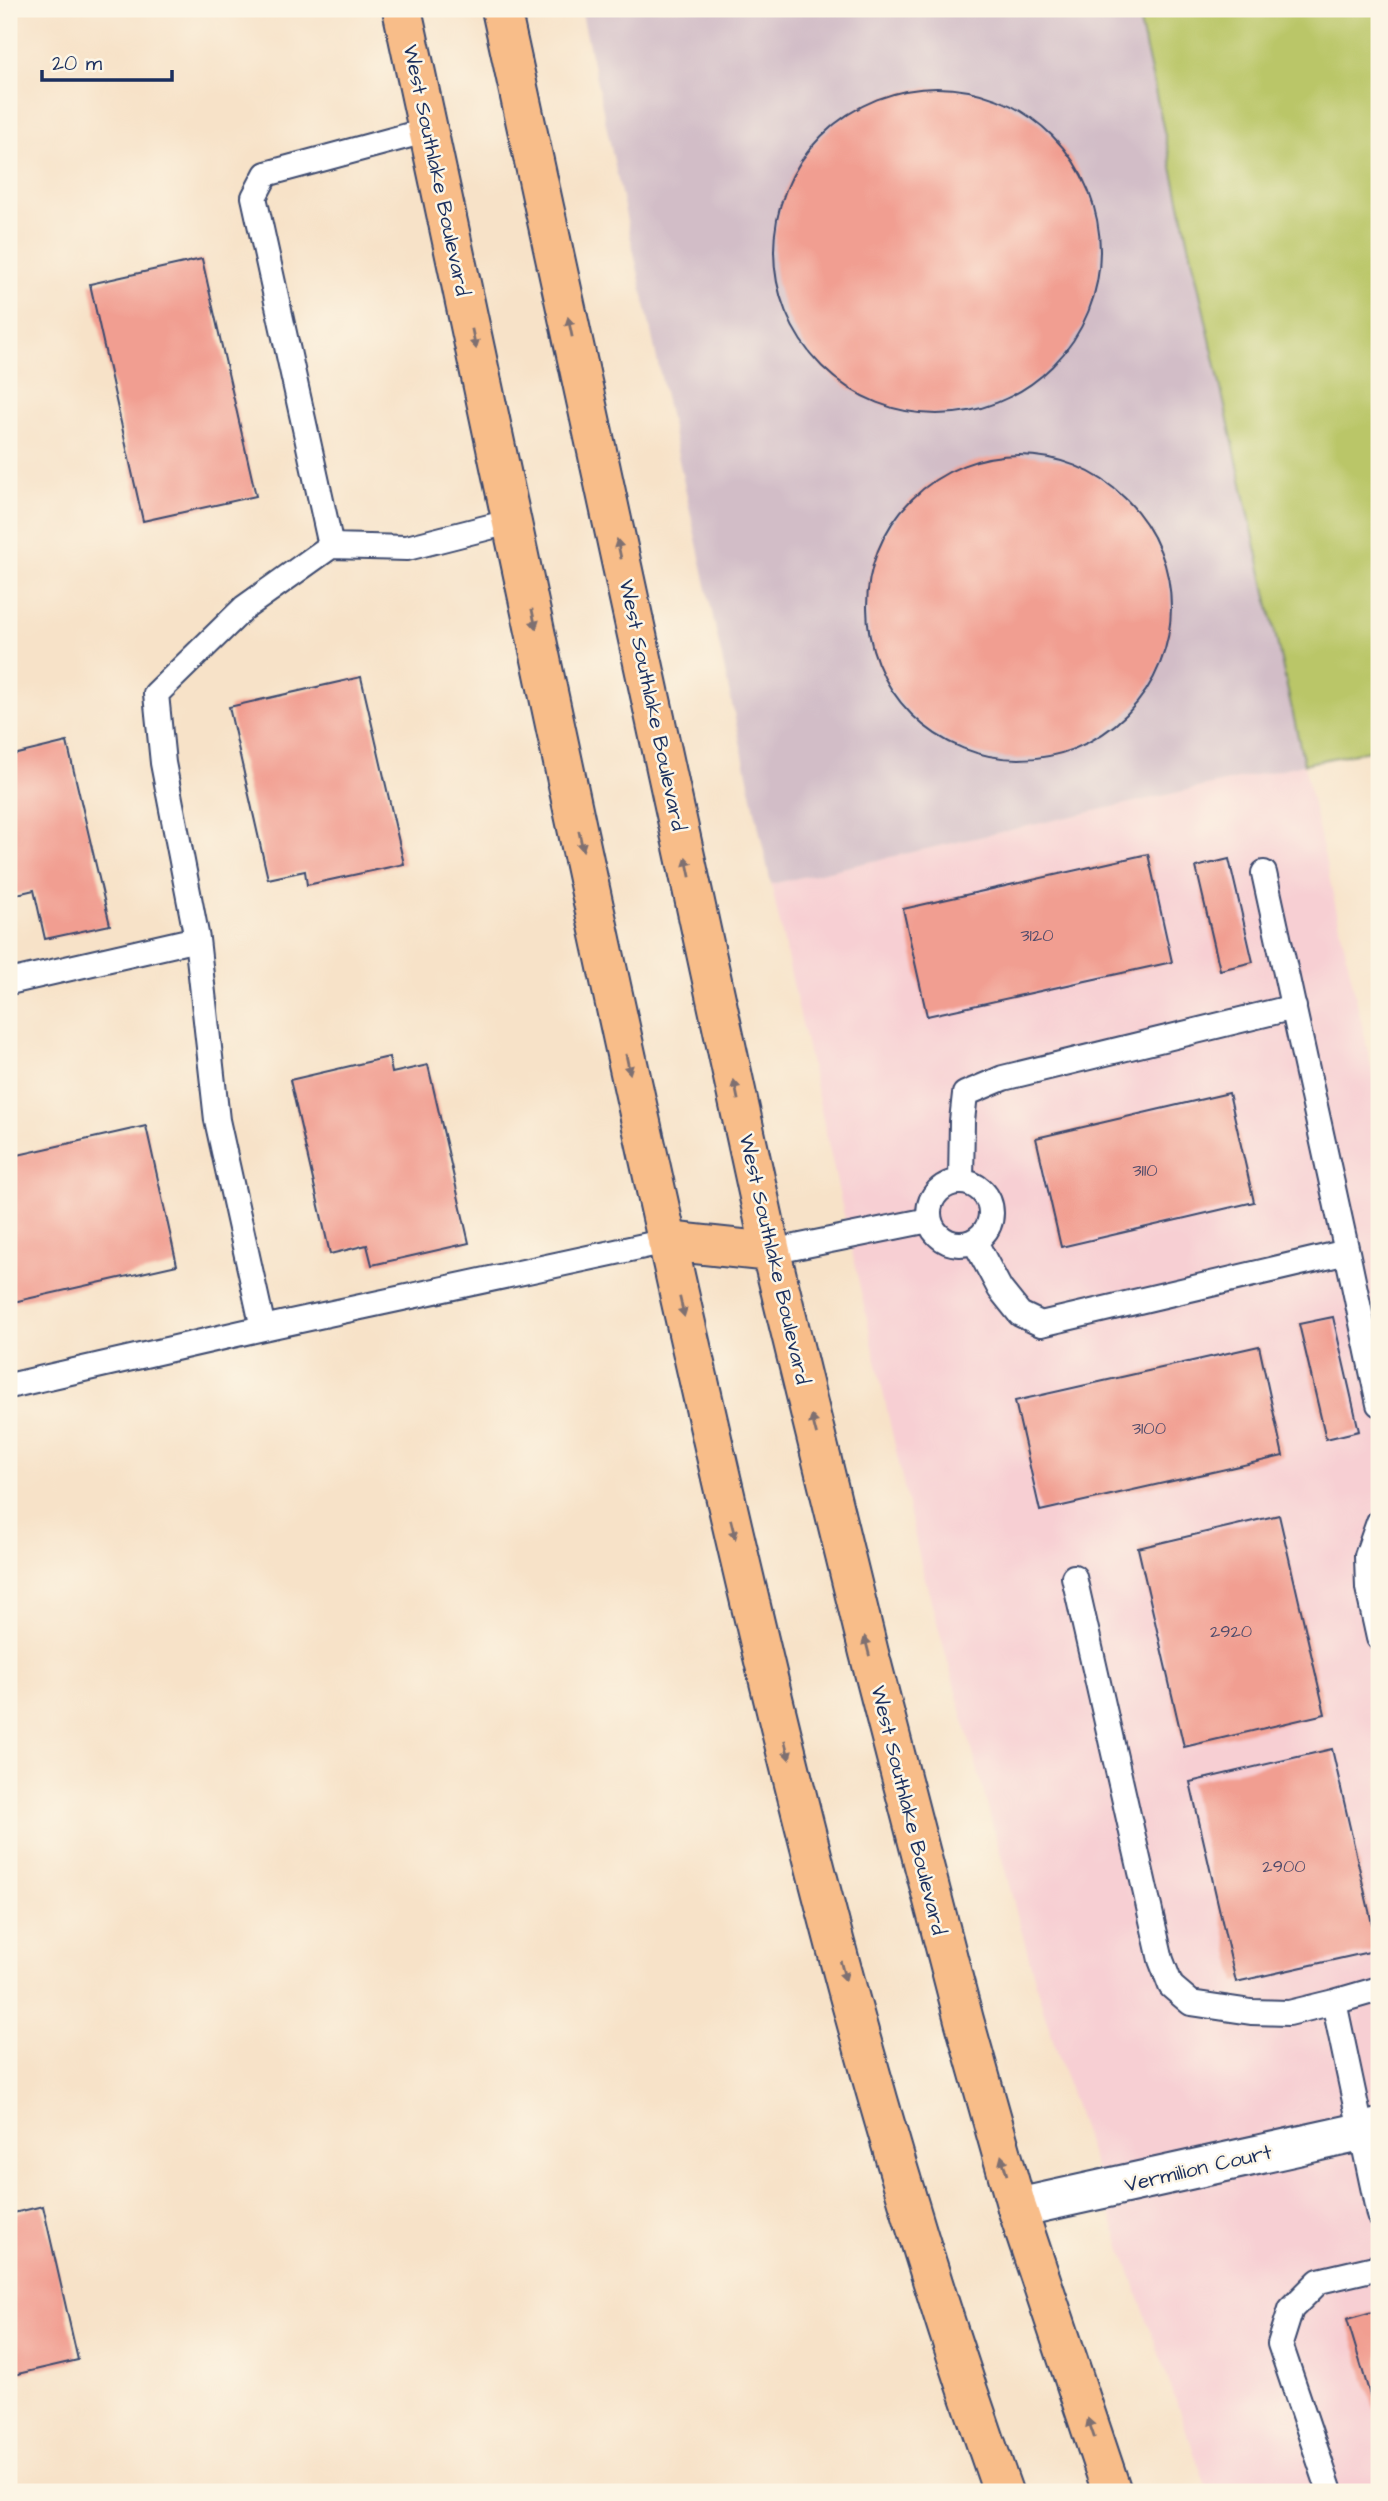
<svg xmlns="http://www.w3.org/2000/svg" width="1388" height="2501" font-family="'Architects Daughter',sans-serif">
<style>
.built{fill:#f7cfd3}
.industrial{fill:#d2bdc7}
.green{fill:#bac668;stroke:#6a7a63;stroke-width:2}
.building{fill:#f19e91}
.lines{fill:none;stroke-linecap:round;stroke-linejoin:round}
.lane-casing{stroke:#3c4a6e;stroke-width:28}
.street-casing{stroke:#3c4a6e;stroke-width:42}
.primary-casing{stroke:#3c4a6e;stroke-width:42}
.lane{stroke:#fff;stroke-width:24}
.street{stroke:#fff;stroke-width:38}
.primary{stroke:#f8bd89;stroke-width:38}
.oneway{fill:#7e6f71}
.labels{text-anchor:middle;stroke-width:5;stroke-linejoin:round;paint-order:stroke}
.number-label{font-size:18px;fill:#504b6b}
.street-label{font-size:21px;fill:#1b2f5e;stroke:#fcf5e5}
</style>
<rect width="100%" height="100%" fill="#fcf5e5"/>
<filter id="ink" filterUnits="userSpaceOnUse"><feTurbulence type="fractalNoise" baseFrequency=".0143" numOctaves="2"/><feDisplacementMap in="SourceGraphic" scale="14" xChannelSelector="R" yChannelSelector="G"/><feConvolveMatrix kernelMatrix="1 2 1 2 8 2 1 2 1" color-interpolation-filters="sRGB"/></filter>
<filter id="wash" filterUnits="userSpaceOnUse"><feTurbulence type="fractalNoise" baseFrequency=".00686" numOctaves="4" result="noise"/><feDisplacementMap in="SourceGraphic" scale="28" xChannelSelector="R" yChannelSelector="G"/><feGaussianBlur stdDeviation="1.57" result="paint"/><feColorMatrix in="noise" values="0 0 0 0 0 0 0 0 0 0 0 0 0 0 0 0 0 1.4 0 .05"/><feComposite in="paint" operator="in"/></filter>
<g filter="url(#wash)">
<rect width="100%" height="100%" fill="#f7e2c8"/>
<path class="built" d="M 1304,764 L 1379,1101 L 1379,2492 L 1208,2492 L 1119,2241 L 1043,2009 L 921,1564 L 771,884 Z"/>
<path class="industrial" d="M 581,9 L 1137,9 L 1304,764 L 771,884 Z"/>
<path class="green" d="M 1137,9 L 1379,9 L 1379,748 L 1304,764 Z"/>
<g id="blocks">
<path class="building" d="M774 251a163 163 0 1 1 326 0a163 163 0 1 1-326 0Z
M 202,259 L 256,496 L 143,521 L 90,284 Z
M867 607a152 152 0 1 1 304 0a152 152 0 1 1-304 0Z
M 361,677 L 404,864 L 307,885 L 305,871 L 268,879 L 229,707 Z
M 67,742 L 110,925 L 45,939 L 34,890 L 9,896 L 9,756 Z
M 1148,854 L 1172,962 L 927,1016 L 903,909 Z
M 1229,859 L 1253,962 L 1220,970 L 1196,867 Z
M 389,1057 L 392,1073 L 428,1065 L 469,1243 L 372,1265 L 367,1245 L 330,1254 L 290,1080 Z
M 1229,1093 L 1254,1202 L 1061,1247 L 1036,1138 Z
M 146,1126 L 177,1265 L 9,1303 L 9,1157 Z
M 1333,1317 L 1359,1431 L 1326,1439 L 1299,1324 Z
M 1259,1346 L 1283,1456 L 1040,1511 L 1015,1401 Z
M 1279,1515 L 1325,1714 L 1184,1747 L 1138,1548 Z
M 1332,1749 L 1378,1950 L 1236,1982 L 1190,1782 Z
M 43,2206 L 78,2360 L 9,2376 L 9,2214 Z
M 1379,2310 L 1379,2425 L 1347,2319 Z"/>
</g>
</g>
<g filter="url(#ink)">
<use href="#blocks" fill-opacity="0" stroke="#3c4a6e" stroke-width="2"/>
<g class="lines">
<defs>
<path id="lane" d="M 429,130 L 266,174 L 254,197 L 331,546 L 407,548 L 513,521
M 331,546 L 244,608 L 156,694 L 163,763 L 197,939 L 217,1120 L 263,1328 L 667,1241
M 1264,873 L 1347,1252
M 9,982 L 197,939
M 961,1181 L 962,1121 L 965,1094 L 1003,1078 L 1294,1007
M929 1213a31 31 0 1 1 62 0a31 31 0 1 1-62 0Z
M 975,1242 L 1000,1289 L 1020,1314 L 1041,1324 L 1347,1252 L 1379,1404
M 771,1252 L 929,1220
M 9,1386 L 263,1328
M 1379,1522 L 1367,1556 L 1368,1588 L 1379,1638
M 1074,1577 L 1161,1960 L 1171,1986 L 1191,2003 L 1251,2012 L 1289,2013 L 1334,2002
M 1379,1989 L 1334,2002 L 1379,2215
M 1330,2492 L 1280,2344 L 1291,2309 L 1319,2281 L 1379,2267"/>
<path id="street" d="M 1017,2208 L 1379,2128"/>
<path id="primary" d="M 402,9 C 502,469 596,931 701,1390 C 785,1761 875,2133 1003,2492
M 501,9 L 771,1252 L 869,1653 L 964,2020 L 1017,2208 L 1112,2492
M 667,1241 L 771,1252"/>
</defs>
<use href="#lane" class="lane-casing"/>
<use href="#street" class="street-casing"/>
<use href="#primary" class="primary-casing"/>
<use href="#lane" class="lane"/>
<use href="#street" class="street"/>
<use href="#primary" class="primary"/>
</g>
<defs><path id="oneway-solid" d="M-6-.8H1V-3.2L6.5 0L1 3.2V.8H-6Z" transform="scale(1.75)"/></defs>
<g class="oneway">
<use href="#oneway-solid" transform="translate(570 327) rotate(-102)"/>
<use href="#oneway-solid" transform="translate(474 339) rotate(78)"/>
<use href="#oneway-solid" transform="translate(619 549) rotate(-102)"/>
<use href="#oneway-solid" transform="translate(534 619) rotate(78)"/>
<use href="#oneway-solid" transform="translate(581 841) rotate(78)"/>
<use href="#oneway-solid" transform="translate(688 867) rotate(-102)"/>
<use href="#oneway-solid" transform="translate(628 1064) rotate(78)"/>
<use href="#oneway-solid" transform="translate(736 1090) rotate(-102)"/>
<use href="#oneway-solid" transform="translate(682 1307) rotate(77)"/>
<use href="#oneway-solid" transform="translate(814 1425) rotate(-104)"/>
<use href="#oneway-solid" transform="translate(733 1529) rotate(76)"/>
<use href="#oneway-solid" transform="translate(867 1646) rotate(-104)"/>
<use href="#oneway-solid" transform="translate(787 1750) rotate(76)"/>
<use href="#oneway-solid" transform="translate(843 1971) rotate(75)"/>
<use href="#oneway-solid" transform="translate(1004 2165) rotate(-106)"/>
<use href="#oneway-solid" transform="translate(1091 2428) rotate(-109)"/>
</g>
</g>
<g class="labels">
<g class="number-label">
<text x="1037" y="941">3120</text>
<text x="1145" y="1176">3110</text>
<text x="1149" y="1434">3100</text>
<text x="1231" y="1637">2920</text>
<text x="1284" y="1872">2900</text>
</g>
<g class="street-label">
<text transform="translate(437 170) rotate(78)" y="7">West Southlake Boulevard</text>
<text transform="translate(653 705) rotate(78)" y="7">West Southlake Boulevard</text>
<text transform="translate(775 1259) rotate(77)" y="7">West Southlake Boulevard</text>
<text transform="translate(909 1810) rotate(76)" y="7">West Southlake Boulevard</text>
<text transform="translate(1198 2168) rotate(-13)" y="7">Vermilion Court</text>
</g>
</g>
<rect width="1388" height="2501" fill="none" stroke="#fcf5e5" stroke-width="35"/>
<path d="M42 70v10h130v-10" fill="none" stroke="#1b2f5e" stroke-width="3.5"/>
<text x="52" y="70" font-size="21" fill="#1b2f5e" stroke="#fcf5e5" stroke-width="5" paint-order="stroke">20 m</text>
</svg>
